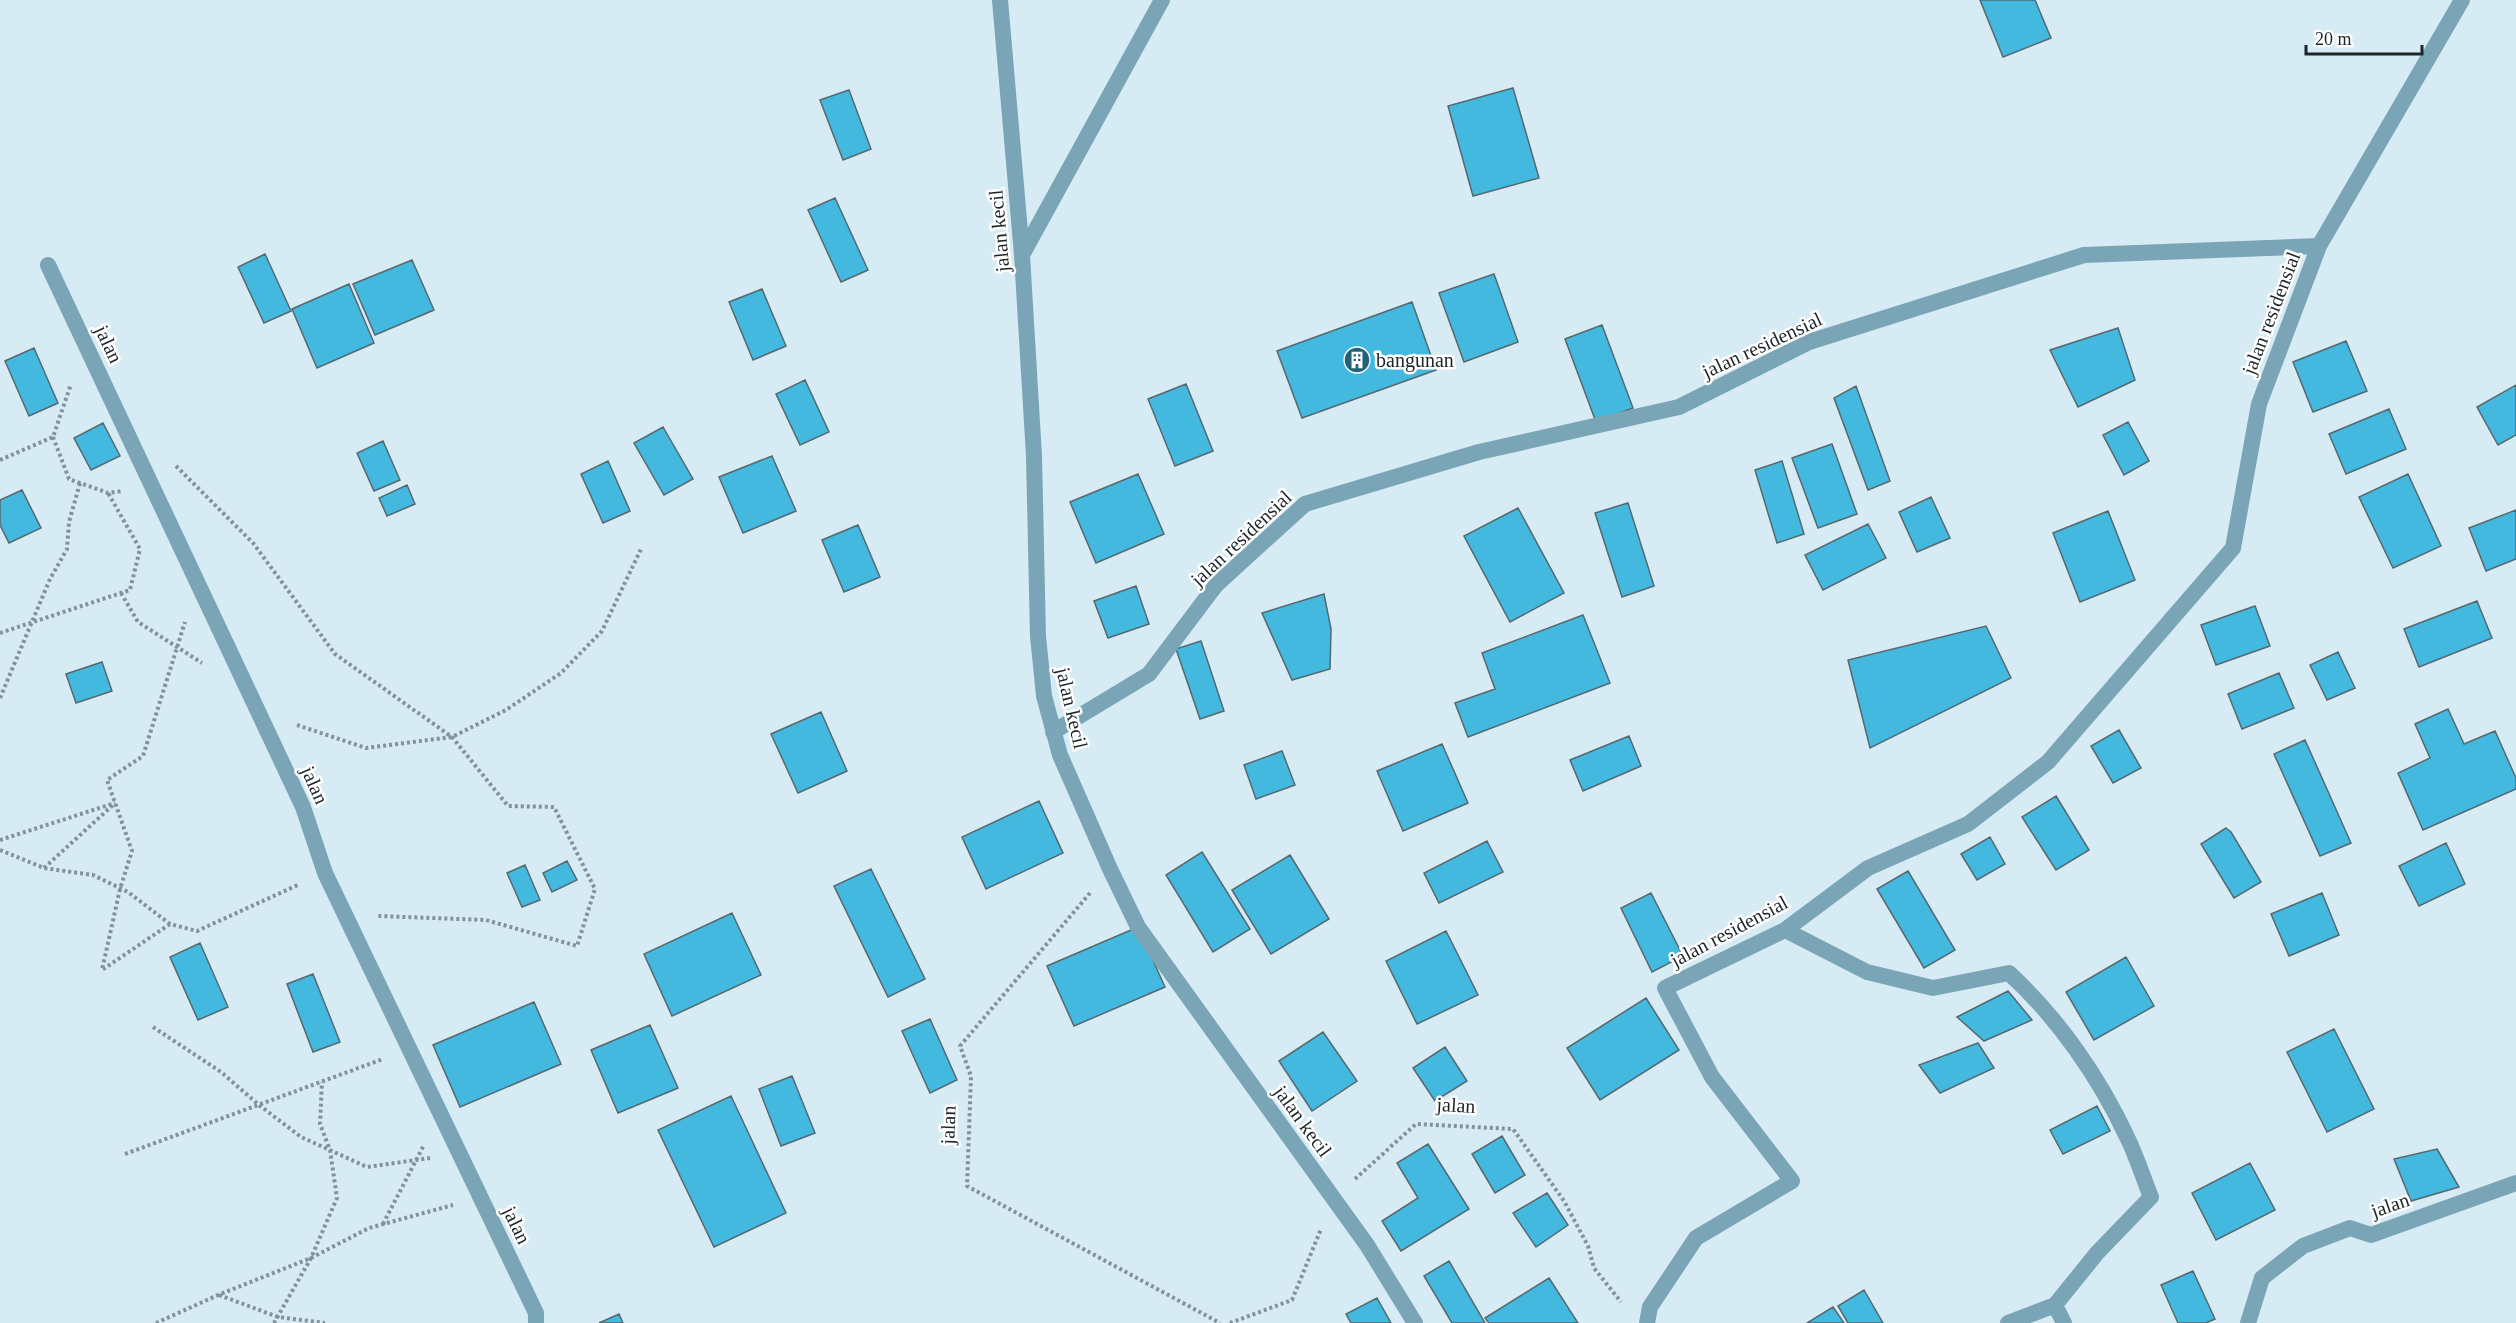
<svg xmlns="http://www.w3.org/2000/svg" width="2516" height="1323" font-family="Georgia,serif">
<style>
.building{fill:#43b9df;stroke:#56686f;stroke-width:1.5}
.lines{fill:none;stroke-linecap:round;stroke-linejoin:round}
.path{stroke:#839198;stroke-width:4;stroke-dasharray:3 3;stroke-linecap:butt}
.minor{stroke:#7aa5b6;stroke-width:16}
.labels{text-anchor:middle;stroke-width:5;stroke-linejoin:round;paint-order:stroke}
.street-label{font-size:20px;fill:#1d2528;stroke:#fff}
.poi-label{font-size:20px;fill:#1d2528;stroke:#fff;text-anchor:start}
</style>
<rect width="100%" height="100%" fill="#d7ebf4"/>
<path class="building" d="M 1980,0 L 2035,0 L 2051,38 L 2003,57 Z
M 1513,88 L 1539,178 L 1473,196 L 1448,106 Z
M 849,90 L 871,149 L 843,160 L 820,100 Z
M 835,198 L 868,270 L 841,282 L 808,210 Z
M 265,254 L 291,311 L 264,323 L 238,267 Z
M 412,260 L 434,310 L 375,335 L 353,284 Z
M 1494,274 L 1518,342 L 1464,362 L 1439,293 Z
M 349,284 L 374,343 L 317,368 L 292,309 Z
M 762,289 L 786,346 L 753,360 L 729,302 Z
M 1412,302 L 1436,370 L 1302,418 L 1277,351 Z
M 1602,325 L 1633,408 L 1596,422 L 1565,339 Z
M 2118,328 L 2135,380 L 2078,407 L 2050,350 Z
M 2346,341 L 2367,391 L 2313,412 L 2293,362 Z
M 34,348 L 58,403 L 29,416 L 5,361 Z
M 805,380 L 829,432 L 800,445 L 776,394 Z
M 1186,384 L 1213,451 L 1175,466 L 1148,399 Z
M 2516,385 L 2516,435 L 2498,445 L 2477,407 Z
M 1856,386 L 1890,481 L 1868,490 L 1834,398 Z
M 2389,409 L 2406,449 L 2346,474 L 2329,434 Z
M 2128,422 L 2149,461 L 2124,475 L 2103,435 Z
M 103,423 L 120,456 L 91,470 L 74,438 Z
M 663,427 L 693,479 L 664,495 L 634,443 Z
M 383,441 L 400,480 L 374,491 L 357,453 Z
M 1832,444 L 1857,514 L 1818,528 L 1792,458 Z
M 772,456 L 796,511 L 743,533 L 719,477 Z
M 608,461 L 630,511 L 603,523 L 581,474 Z
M 1782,461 L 1804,534 L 1777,543 L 1755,470 Z
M 1138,474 L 1164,534 L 1096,563 L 1070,502 Z
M 2408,474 L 2441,546 L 2393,568 L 2359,497 Z
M 407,485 L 415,504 L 387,516 L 379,498 Z
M 22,490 L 41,528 L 9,543 L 0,525 L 0,500 Z
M 1931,497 L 1950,538 L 1917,552 L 1899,512 Z
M 1628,503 L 1654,586 L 1622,597 L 1595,513 Z
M 1518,508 L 1564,593 L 1510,622 L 1464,536 Z
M 2516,510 L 2516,559 L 2486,571 L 2469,528 Z
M 2108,511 L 2135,580 L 2080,602 L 2053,533 Z
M 1868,524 L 1886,558 L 1823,590 L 1805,555 Z
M 858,525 L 880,577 L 844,592 L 822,540 Z
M 1136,586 L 1149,624 L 1108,638 L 1094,601 Z
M 1324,594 L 1331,629 L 1330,669 L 1292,680 L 1262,613 Z
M 2477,601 L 2492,638 L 2419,667 L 2404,629 Z
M 2255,606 L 2270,646 L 2216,665 L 2201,625 Z
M 1583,615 L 1610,683 L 1468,737 L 1455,703 L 1495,689 L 1482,653 Z
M 1986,626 L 2011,678 L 1870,748 L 1848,660 Z
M 1201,641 L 1224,711 L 1200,719 L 1176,649 Z
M 2338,652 L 2355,688 L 2327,700 L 2310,665 Z
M 102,662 L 112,691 L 76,703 L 66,674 Z
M 2279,673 L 2294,708 L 2242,729 L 2228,694 Z
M 2448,709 L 2464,744 L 2495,731 L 2516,778 L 2516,789 L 2423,830 L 2398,773 L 2430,758 L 2415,724 Z
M 821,712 L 847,771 L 798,793 L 771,734 Z
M 2119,730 L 2141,768 L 2113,783 L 2091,746 Z
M 1629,736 L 1641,766 L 1583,791 L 1570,760 Z
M 2305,740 L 2351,843 L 2320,856 L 2274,754 Z
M 1442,744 L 1468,803 L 1403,831 L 1377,771 Z
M 1282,751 L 1295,785 L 1256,799 L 1244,765 Z
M 2056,796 L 2089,850 L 2056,870 L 2022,817 Z
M 1039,801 L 1063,853 L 986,889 L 962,837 Z
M 2226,828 L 2231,832 L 2261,882 L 2234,898 L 2201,844 Z
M 1990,837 L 2005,864 L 1977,880 L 1961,854 Z
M 1487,841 L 1503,872 L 1439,903 L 1424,873 Z
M 2446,843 L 2465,884 L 2419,906 L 2399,866 Z
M 1202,852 L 1250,929 L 1213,952 L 1166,875 Z
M 1290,855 L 1329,919 L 1271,954 L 1232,890 Z
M 567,861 L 577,880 L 552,892 L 543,873 Z
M 525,865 L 540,900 L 522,907 L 507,873 Z
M 871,869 L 925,979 L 888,997 L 834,886 Z
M 1908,871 L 1955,950 L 1924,968 L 1877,889 Z
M 1651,893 L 1683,956 L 1652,972 L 1621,908 Z
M 2322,893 L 2339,935 L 2289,956 L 2271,914 Z
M 732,913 L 761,975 L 672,1016 L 644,954 Z
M 1138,927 L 1165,987 L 1074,1026 L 1047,966 Z
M 1446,931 L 1478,995 L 1417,1024 L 1386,961 Z
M 200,943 L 228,1007 L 198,1020 L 170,957 Z
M 2126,957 L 2154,1006 L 2094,1040 L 2066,992 Z
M 313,974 L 340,1042 L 313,1052 L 287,984 Z
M 2008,991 L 2032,1020 L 1984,1041 L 1957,1017 Z
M 1646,998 L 1679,1050 L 1600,1100 L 1567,1048 Z
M 534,1002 L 561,1064 L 460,1107 L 433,1045 Z
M 930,1019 L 957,1080 L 930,1093 L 902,1031 Z
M 650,1025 L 678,1088 L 618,1113 L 591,1050 Z
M 2334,1029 L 2374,1109 L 2327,1132 L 2287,1052 Z
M 1323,1032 L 1357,1081 L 1312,1111 L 1279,1061 Z
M 1978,1043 L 1994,1068 L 1940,1093 L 1919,1065 Z
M 1445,1047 L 1467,1081 L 1435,1101 L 1413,1068 Z
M 792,1076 L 815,1133 L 781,1146 L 759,1089 Z
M 731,1096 L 786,1213 L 714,1247 L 658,1130 Z
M 2097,1106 L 2110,1131 L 2063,1154 L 2050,1130 Z
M 1502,1136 L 1525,1175 L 1495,1193 L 1472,1154 Z
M 1428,1144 L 1469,1209 L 1401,1251 L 1382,1221 L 1418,1198 L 1397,1163 Z
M 2437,1149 L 2459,1187 L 2411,1201 L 2394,1159 Z
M 2250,1163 L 2275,1210 L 2216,1240 L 2192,1193 Z
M 1547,1193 L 1568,1225 L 1536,1247 L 1513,1213 Z
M 1449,1261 L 1485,1323 L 1452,1323 L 1424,1276 Z
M 2193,1271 L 2215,1319 L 2206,1323 L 2178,1323 L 2161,1285 Z
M 1549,1278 L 1578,1323 L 1489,1323 L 1485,1318 Z
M 1864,1290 L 1883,1323 L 1848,1323 L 1838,1306 Z
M 1377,1298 L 1391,1323 L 1351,1323 L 1346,1314 Z
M 1833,1307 L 1844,1323 L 1807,1323 Z
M 619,1314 L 623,1323 L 599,1323 Z"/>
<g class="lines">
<path class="path" d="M 53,437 L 69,479 L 108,493 L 122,491
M 0,460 L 53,437 L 71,384
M 176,466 L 253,543 L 335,654 L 452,737 L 508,806 L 554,807 L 595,889 L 577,946 L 486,920 L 378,916
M 121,593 L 138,622 L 202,663
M 0,633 L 130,590 L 140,549 L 108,493
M 0,698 L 50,579 L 67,549 L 69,522 L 80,483
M 297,725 L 366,748 L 452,737 L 506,710 L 561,673 L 602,631 L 642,547
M 0,840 L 115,803
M 0,850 L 44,868 L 93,875 L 128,892 L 170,924 L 197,931 L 300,884
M 44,868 L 113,805
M 1090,893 L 960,1046 L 971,1076 L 967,1186 L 1220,1323
M 170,924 L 102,970 L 120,889 L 132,851 L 107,780 L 143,756 L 185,622
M 153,1027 L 221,1072 L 259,1105 L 301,1137 L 367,1167 L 430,1158
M 125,1154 L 383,1059
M 1355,1179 L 1416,1124 L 1513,1129 L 1564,1201 L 1588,1246 L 1594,1268 L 1621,1302
M 383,1224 L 424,1145
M 219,1295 L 278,1317 L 325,1323
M 156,1323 L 218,1295 L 311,1258 L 369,1228 L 453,1205
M 274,1323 L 311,1258 L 337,1198 L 330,1150 L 320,1124 L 322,1082
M 1230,1323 L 1292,1300 L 1321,1229"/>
<path class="minor" d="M 1000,0 L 1022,255 L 1034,456 L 1038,636 L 1044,696 L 1060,755 L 1110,869 L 1138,927 L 1367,1245 L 1415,1323
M 1022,255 L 1162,0
M 48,265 L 303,807 L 325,873 L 536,1313 L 536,1323
M 1053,732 L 1149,674 L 1216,585 L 1305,504 L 1479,452 L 1679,407 L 1809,342 L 2084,255 L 2319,246
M 1785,930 L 1867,972 L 1933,988 L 2009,973 C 2058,1018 2099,1077 2127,1137 C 2137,1157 2143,1178 2151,1197 L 2097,1253 L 2055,1305
M 1647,1323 L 1650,1307 L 1696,1238 L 1792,1181 L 1712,1077 L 1665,988 L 1785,930 L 1868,868 L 1968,824 L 2048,762 L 2233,548 L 2259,404 L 2319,246 L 2462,0
M 2008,1323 L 2055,1305 L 2064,1323
M 2248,1323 L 2262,1278 L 2303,1246 L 2350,1228 L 2371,1235 L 2516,1183"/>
</g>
<defs>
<symbol id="building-disc" viewBox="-11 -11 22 22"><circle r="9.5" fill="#226277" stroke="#fff"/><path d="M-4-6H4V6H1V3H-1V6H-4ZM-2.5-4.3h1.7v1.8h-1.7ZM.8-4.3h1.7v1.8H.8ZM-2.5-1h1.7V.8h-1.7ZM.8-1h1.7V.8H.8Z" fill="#fff"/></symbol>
</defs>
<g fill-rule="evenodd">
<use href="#building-disc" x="1342" y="345" width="30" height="30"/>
</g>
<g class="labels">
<g class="street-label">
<text transform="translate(999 231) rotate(-95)" y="7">jalan kecil</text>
<text transform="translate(2271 313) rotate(-69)" y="7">jalan residensial</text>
<text transform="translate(109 344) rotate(65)" y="7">jalan</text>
<text transform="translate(1762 345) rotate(-25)" y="7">jalan residensial</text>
<text transform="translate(1241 538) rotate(-43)" y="7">jalan residensial</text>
<text transform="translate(1072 708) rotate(77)" y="7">jalan kecil</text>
<text transform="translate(315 785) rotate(66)" y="7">jalan</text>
<text transform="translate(1729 931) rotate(-28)" y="7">jalan residensial</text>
<text transform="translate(1456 1105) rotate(3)" y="7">jalan</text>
<text transform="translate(1303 1121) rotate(54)" y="7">jalan kecil</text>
<text transform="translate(948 1125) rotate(-88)" y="7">jalan</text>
<text transform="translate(2390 1205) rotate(-19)" y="7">jalan</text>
<text transform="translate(517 1225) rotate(64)" y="7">jalan</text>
</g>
<g class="poi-label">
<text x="1376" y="367">bangunan</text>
</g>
</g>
<path d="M2306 45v9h116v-9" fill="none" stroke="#1d2528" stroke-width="3"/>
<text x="2315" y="45" font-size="18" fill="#1d2528" stroke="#ffffff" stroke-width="4.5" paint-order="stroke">20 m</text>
</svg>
